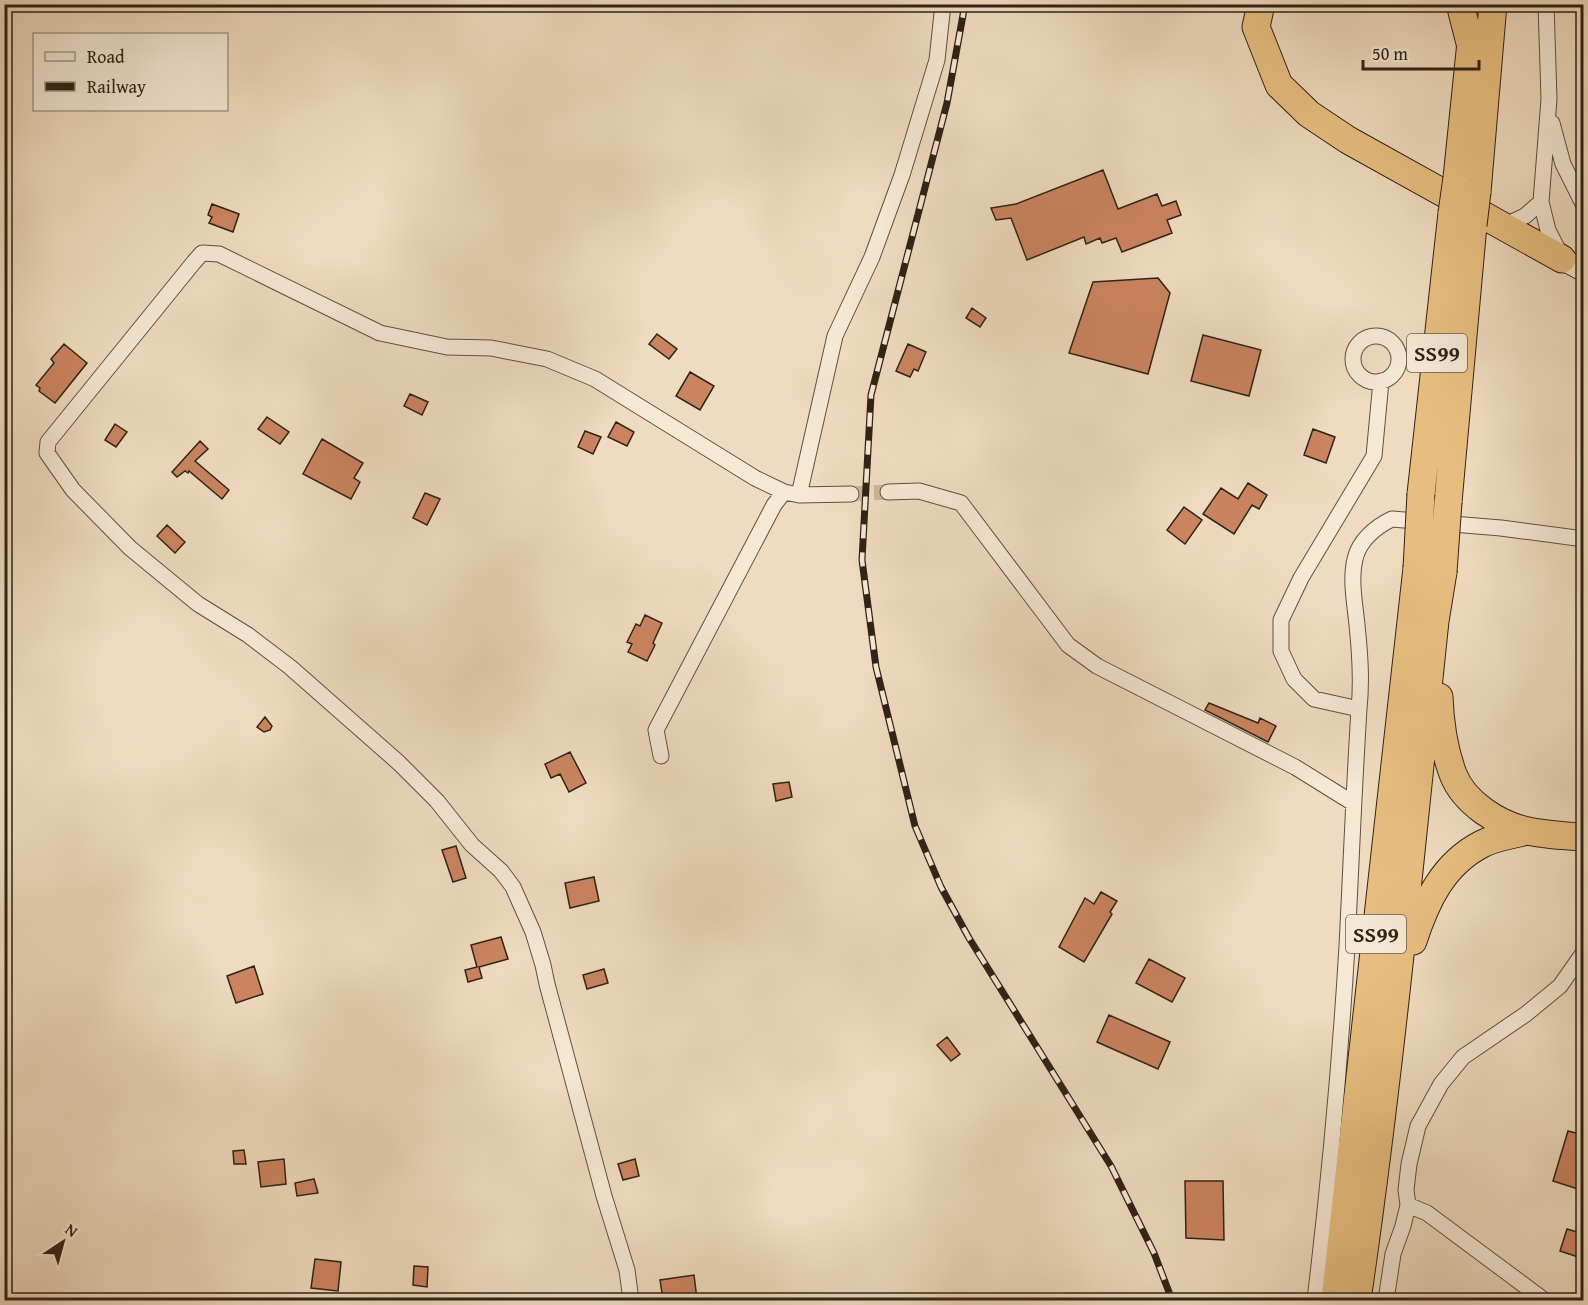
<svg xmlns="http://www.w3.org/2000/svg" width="1588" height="1305" font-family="'Gentium Book Plus',serif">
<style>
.building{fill:#ca8460;stroke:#302216;stroke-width:1.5}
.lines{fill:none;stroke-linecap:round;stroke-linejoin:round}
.street-tunnel{stroke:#c9b69d;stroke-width:15;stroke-dasharray:15 8;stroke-linecap:butt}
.street-casing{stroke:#605040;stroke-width:17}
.secondary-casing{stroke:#302216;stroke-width:23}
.highway-casing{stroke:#302216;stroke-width:29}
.street{stroke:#f5e8d5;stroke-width:15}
.secondary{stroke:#f5e8d5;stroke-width:21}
.highway{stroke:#e8be80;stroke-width:27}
.rail-casing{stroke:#302216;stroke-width:7}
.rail{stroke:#f5e8d5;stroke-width:4.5;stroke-dasharray:14;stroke-linecap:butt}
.highway-bridge-casing{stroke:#302216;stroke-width:29;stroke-linecap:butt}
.highway-bridge{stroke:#e8be80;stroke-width:27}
.labels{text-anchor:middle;stroke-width:5;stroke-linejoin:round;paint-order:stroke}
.shield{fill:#f5e8d5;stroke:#6b5d4f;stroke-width:1.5}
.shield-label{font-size:22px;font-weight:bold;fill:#302216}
</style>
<rect width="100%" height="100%" fill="#efdbbf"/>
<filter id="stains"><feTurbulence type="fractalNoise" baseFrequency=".00333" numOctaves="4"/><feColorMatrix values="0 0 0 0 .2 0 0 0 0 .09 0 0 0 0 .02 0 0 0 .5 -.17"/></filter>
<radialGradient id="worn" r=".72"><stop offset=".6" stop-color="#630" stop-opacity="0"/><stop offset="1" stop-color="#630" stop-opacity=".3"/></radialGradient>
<path class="building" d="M 1103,170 L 1118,209 L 1157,194 L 1162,206 L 1176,201 L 1181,215 L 1167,220 L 1172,233 L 1122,252 L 1116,238 L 1102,243 L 1100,238 L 1086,244 L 1084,237 L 1027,260 L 1011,218 L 996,220 L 991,208 L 1016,204 Z
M 212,204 L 239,214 L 233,232 L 209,223 L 212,217 L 208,215 Z
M 1158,278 L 1170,293 L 1148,374 L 1069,353 L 1093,282 Z
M 972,308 L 986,318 L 980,327 L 966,318 Z
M 657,334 L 677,349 L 669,359 L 649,344 Z
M 1203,335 L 1261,350 L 1249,396 L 1191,381 Z
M 64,344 L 87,363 L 55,403 L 39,391 L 40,388 L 36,385 L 54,363 L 51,359 Z
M 908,344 L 926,352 L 918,371 L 914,369 L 910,377 L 896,371 Z
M 690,372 L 714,386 L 700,410 L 676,396 Z
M 410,394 L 428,402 L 422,415 L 404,406 Z
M 267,417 L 289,432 L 280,444 L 258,429 Z
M 616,422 L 634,432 L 627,446 L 608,437 Z
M 115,424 L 127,432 L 116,447 L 105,440 Z
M 1313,429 L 1335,437 L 1326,463 L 1304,455 Z
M 585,431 L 601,437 L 593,454 L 578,447 Z
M 322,439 L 363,463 L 354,478 L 360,482 L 351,499 L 303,474 Z
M 200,441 L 208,449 L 195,461 L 229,490 L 222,499 L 189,471 L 188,473 L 185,471 L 177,477 L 172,472 Z
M 1248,483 L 1267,495 L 1259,509 L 1252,505 L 1234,534 L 1203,514 L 1221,488 L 1238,499 Z
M 425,493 L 440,499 L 427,525 L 413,518 Z
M 1184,507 L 1202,520 L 1185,544 L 1167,530 Z
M 167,525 L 185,542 L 175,553 L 157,536 Z
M 645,615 L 662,623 L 653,643 L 655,645 L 647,661 L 628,652 L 632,644 L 627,642 L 636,624 L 640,626 Z
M 1209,703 L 1258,723 L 1260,718 L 1276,726 L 1268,742 L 1205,710 Z
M 265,717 L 272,726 L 270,730 L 264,732 L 257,727 Z
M 570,752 L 586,783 L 569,792 L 560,774 L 551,778 L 545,764 Z
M 789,782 L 792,797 L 776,801 L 773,784 Z
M 456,846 L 466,878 L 453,882 L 442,850 Z
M 594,877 L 599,901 L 570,908 L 565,883 Z
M 1101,892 L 1117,901 L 1110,912 L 1112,914 L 1084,962 L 1059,947 L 1085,898 L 1094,904 Z
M 501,937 L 508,959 L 479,967 L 482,978 L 468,982 L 465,970 L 477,967 L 471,945 Z
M 1149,959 L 1185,978 L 1172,1002 L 1136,983 Z
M 254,966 L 263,994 L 236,1003 L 227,976 Z
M 604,969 L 608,983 L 587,989 L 583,975 Z
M 1109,1015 L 1170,1042 L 1158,1069 L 1097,1042 Z
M 947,1037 L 960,1054 L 951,1061 L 937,1045 Z
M 1568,1131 L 1584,1135 L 1584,1191 L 1553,1181 Z
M 244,1150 L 246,1164 L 234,1164 L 233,1151 Z
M 284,1159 L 286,1184 L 261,1187 L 258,1162 Z
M 635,1159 L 639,1176 L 623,1180 L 618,1164 Z
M 314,1179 L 318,1193 L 297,1196 L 295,1183 Z
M 1185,1181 L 1223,1181 L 1224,1240 L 1186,1238 Z
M 1567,1229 L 1584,1234 L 1584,1259 L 1560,1251 Z
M 315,1259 L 341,1262 L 338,1291 L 311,1288 Z
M 414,1266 L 428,1267 L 427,1287 L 413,1285 Z
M 694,1275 L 697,1299 L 663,1300 L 660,1280 Z"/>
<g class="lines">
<path class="street-tunnel" d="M 851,494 L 888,492"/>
<defs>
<path id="street" d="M 1546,4 L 1549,99 L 1541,202 L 1548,230 L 1561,256
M 1552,123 L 1563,164 L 1584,206
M 1503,226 L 1525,216 L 1541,202
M1353 359a23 23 0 1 1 46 0a23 23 0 1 1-46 0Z
M 1381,381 L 1374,456 L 1301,578 L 1281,620 L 1281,651 L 1294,679 L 1314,699 L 1359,709 C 1362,680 1360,654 1357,625 C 1355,604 1350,580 1355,559 C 1359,541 1375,527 1392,519 L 1501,528 L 1584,539
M 888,492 L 919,491 L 961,503 L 1068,645 L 1097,666 L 1295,767 L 1353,803
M 799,495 L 835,336 L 872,257 L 902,175 L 937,60 L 943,4
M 661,756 L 656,730 L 774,505 L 784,492
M 1408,1205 L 1427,1213 L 1544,1300
M 631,1300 L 627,1270 L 604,1196 L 547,984 L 543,965 L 533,932 L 513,887 L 501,871 L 472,845 L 437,801 L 399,763 L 290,667 L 248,635 L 198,604 L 130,548 L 73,490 L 47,453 L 48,442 L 194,262 L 202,253 L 219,254 L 380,333 L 447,347 L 491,348 L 547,359 L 595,379 L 755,478 L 784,492 L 799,495 L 851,494
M 1315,1300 C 1329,1183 1340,1064 1347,946 C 1351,867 1354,788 1359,709
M 1386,1300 L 1393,1254 L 1403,1226 L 1408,1205 L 1406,1190 L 1409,1164 L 1418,1126 L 1441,1084 L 1463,1057 L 1526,1014 L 1560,986 L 1584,952"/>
<path id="secondary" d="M 1562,259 L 1584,271"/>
<path id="highway" d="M 1261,4 L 1256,27 L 1279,85 L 1309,114 L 1348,140 L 1562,259
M 1460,4 L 1471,47
M 1457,178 L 1471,42
M 1477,192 L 1493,4
M 1421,494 L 1452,213
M 1448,502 L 1473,225
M 1439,697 C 1440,722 1444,750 1453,774 C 1464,803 1499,825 1528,831 C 1546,835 1565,836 1584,837
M 1413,941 C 1426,901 1443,864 1482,844 C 1495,837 1513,835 1527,831
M 1335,1300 L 1417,568
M 1357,1300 C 1390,1075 1411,848 1435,621 L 1443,572"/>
</defs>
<use href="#street" class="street-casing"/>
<use href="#secondary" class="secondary-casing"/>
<use href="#highway" class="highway-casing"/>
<use href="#street" class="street"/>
<use href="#secondary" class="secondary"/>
<use href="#highway" class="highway"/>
<defs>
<path id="rail" d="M 965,4 L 947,103 L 871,395 L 862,560 L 876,667 L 915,826 L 941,887 L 969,938 L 1111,1166 L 1154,1253 L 1172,1300"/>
</defs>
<use href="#rail" class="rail-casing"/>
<use href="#rail" class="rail"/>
<defs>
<path id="highway-bridge" d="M 1452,213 L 1457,178
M 1473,225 L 1477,192
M 1417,568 L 1421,494
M 1443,572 L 1448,502"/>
</defs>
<use href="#highway-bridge" class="highway-bridge-casing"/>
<use href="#highway-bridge" class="highway-bridge"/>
</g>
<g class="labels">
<g class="shield">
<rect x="1407" y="334" width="60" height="38" rx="4.5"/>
<rect x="1346" y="915" width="60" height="38" rx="4.5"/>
</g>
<g class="shield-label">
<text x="1437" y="361">SS99</text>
<text x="1376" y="942">SS99</text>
</g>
</g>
<rect width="1588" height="1305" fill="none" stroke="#efdbbf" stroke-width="24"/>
<rect x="6" y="6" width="1576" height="1293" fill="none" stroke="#302216" stroke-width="3"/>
<rect x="12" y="12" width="1564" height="1281" fill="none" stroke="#302216" stroke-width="1.5"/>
<rect x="33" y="33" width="195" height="78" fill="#f5e8d5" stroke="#a69989" stroke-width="1.5"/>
<rect x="45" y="52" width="30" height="9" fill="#f5e8d5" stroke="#a69989" stroke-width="1.5"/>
<text x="87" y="63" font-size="18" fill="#302216">Road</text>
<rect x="45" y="82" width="30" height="9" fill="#302216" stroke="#a69989" stroke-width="1.5"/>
<text x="87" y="93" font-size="18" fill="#302216">Railway</text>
<g transform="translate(63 1242) rotate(36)" stroke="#f5e8d5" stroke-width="4.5" paint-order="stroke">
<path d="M0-4.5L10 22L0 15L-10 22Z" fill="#302216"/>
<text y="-9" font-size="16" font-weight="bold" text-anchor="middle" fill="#302216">N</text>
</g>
<path d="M1363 60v9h116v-9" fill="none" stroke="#302216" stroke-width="3"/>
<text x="1372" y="60" font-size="18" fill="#302216" stroke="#f5e8d5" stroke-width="4.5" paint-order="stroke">50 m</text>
<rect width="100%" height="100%" filter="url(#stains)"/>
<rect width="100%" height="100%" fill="url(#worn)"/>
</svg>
